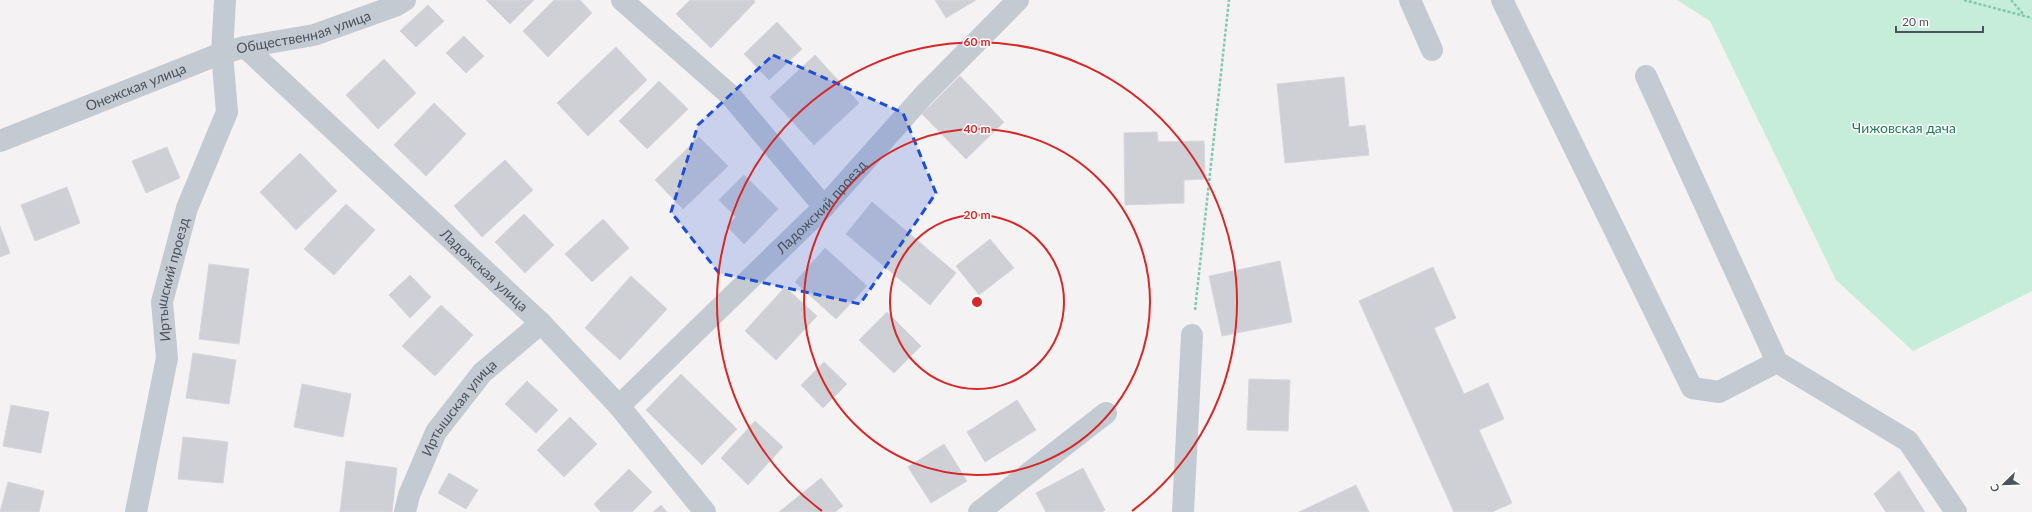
<svg xmlns="http://www.w3.org/2000/svg" width="2032" height="512" font-family="Lato,sans-serif">
<style>
.green{fill:#c5edda}
.building{fill:#cfd0d6;stroke:#d6d7dc}
.lines{fill:none;stroke-linecap:round;stroke-linejoin:round}
.path{stroke:#7fc9ae;stroke-width:2.5;stroke-dasharray:3 2;stroke-linecap:butt}
.minor{stroke:#c4cad2;stroke-width:22}
.marked{fill:#1d4ed8;fill-opacity:0.2;stroke:#1d4ed8;stroke-width:3;stroke-dasharray:8 5;stroke-linejoin:round}
.ring{fill:none;stroke:#d62828;stroke-width:2}
.labels{text-anchor:middle;stroke-width:3;stroke-linejoin:round;paint-order:stroke}
.street-label{font-size:14px;fill:#4b525e;stroke:#fff}
.park-label{font-size:14px;fill:#1f7c5a;stroke:#fff}
.centre{fill:#d62828;stroke:#fff;stroke-width:2}
.ring-label{font-size:12px;text-anchor:middle;font-weight:bold;fill:#d62828;stroke:#fff;stroke-width:3;stroke-linejoin:round;paint-order:stroke}
</style>
<rect width="100%" height="100%" fill="#f4f2f2"/>
<path class="green" d="M 1677,0 L 2032,0 L 2032,291 L 1913,351 L 1836,280 L 1710,21 Z"/>
<path class="building" d="M 486,0 L 534,0 L 510,24 Z
M 554,0 L 580,0 L 592,13 L 548,57 L 523,31 Z
M 690,0 L 754,0 L 755,2 L 711,48 L 676,14 Z
M 935,0 L 976,0 L 946,18 Z
M 428,5 L 444,21 L 416,47 L 400,31 Z
M 777,22 L 802,49 L 769,80 L 744,54 Z
M 464,36 L 484,56 L 466,73 L 446,53 Z
M 616,47 L 647,80 L 588,136 L 557,103 Z
M 815,55 L 859,103 L 814,145 L 770,97 Z
M 384,59 L 416,93 L 378,129 L 346,95 Z
M 960,76 L 1004,122 L 966,159 L 922,114 Z
M 1344,77 L 1349,127 L 1365,125 L 1369,155 L 1285,163 L 1277,84 Z
M 659,81 L 688,109 L 647,149 L 619,121 Z
M 434,103 L 466,134 L 426,176 L 394,145 Z
M 1157,132 L 1158,142 L 1204,141 L 1205,179 L 1184,180 L 1184,203 L 1125,205 L 1124,133 Z
M 699,137 L 728,166 L 683,209 L 655,180 Z
M 167,147 L 180,178 L 146,193 L 132,161 Z
M 300,153 L 337,191 L 296,230 L 260,192 Z
M 505,160 L 533,190 L 482,237 L 454,206 Z
M 744,175 L 778,209 L 744,244 L 727,226 L 736,217 L 719,200 Z
M 67,187 L 80,223 L 35,241 L 21,205 Z
M 872,202 L 956,273 L 930,305 L 846,234 Z
M 346,204 L 375,230 L 334,275 L 304,249 Z
M 524,214 L 554,245 L 525,273 L 495,242 Z
M 603,219 L 629,248 L 592,282 L 565,254 Z
M 0,226 L 10,253 L 0,257 Z
M 990,239 L 1014,268 L 979,295 L 956,266 Z
M 825,248 L 867,286 L 836,319 L 795,282 Z
M 1280,261 L 1292,322 L 1222,336 L 1209,276 Z
M 209,264 L 249,269 L 239,344 L 199,339 Z
M 1433,267 L 1456,318 L 1434,328 L 1464,394 L 1488,383 L 1504,419 L 1479,430 L 1512,503 L 1492,512 L 1454,512 L 1359,301 Z
M 410,275 L 431,297 L 410,318 L 389,295 Z
M 631,276 L 667,309 L 620,360 L 585,328 Z
M 785,287 L 817,316 L 776,360 L 745,331 Z
M 441,305 L 473,335 L 435,376 L 402,346 Z
M 887,312 L 921,346 L 894,373 L 859,340 Z
M 193,353 L 236,360 L 229,404 L 186,398 Z
M 824,362 L 847,384 L 823,408 L 801,385 Z
M 681,374 L 737,429 L 702,465 L 646,410 Z
M 1249,379 L 1290,380 L 1288,431 L 1247,430 Z
M 527,381 L 558,410 L 536,433 L 505,404 Z
M 302,384 L 351,394 L 343,437 L 294,427 Z
M 1017,400 L 1036,430 L 985,462 L 967,432 Z
M 11,405 L 49,412 L 41,453 L 3,446 Z
M 570,417 L 597,444 L 564,477 L 537,450 Z
M 755,421 L 783,447 L 748,485 L 721,458 Z
M 183,437 L 228,442 L 223,483 L 178,479 Z
M 944,444 L 967,481 L 931,503 L 908,467 Z
M 346,461 L 397,468 L 392,512 L 340,512 Z
M 1083,468 L 1105,510 L 1102,512 L 1046,512 L 1036,493 Z
M 629,469 L 652,492 L 632,512 L 601,512 L 594,504 Z
M 1899,471 L 1925,512 L 1886,512 L 1874,494 Z
M 449,473 L 478,490 L 466,509 L 438,493 Z
M 821,478 L 843,506 L 835,512 L 779,512 Z
M 8,482 L 44,491 L 39,512 L 0,512 Z
M 1356,485 L 1369,512 L 1299,512 Z
M 661,505 L 667,512 L 653,512 Z"/>
<g class="lines">
<path class="path" d="M 1964,0 L 2032,18
M 2011,0 L 2024,15
M 1195,310 L 1229,0"/>
<g class="minor">
<path d="M 622,0 L 730,95 L 824,207"/>
<path d="M 1410,0 L 1432,50"/>
<path d="M 1502,0 L 1692,388 L 1719,392 L 1777,362"/>
<path id="s1" d="M 245,47 L 541,323 L 619,406 L 705,512"/>
<path d="M 1646,76 L 1777,362 L 1908,441 L 1956,512"/>
<path id="s2" d="M 0,141 L 222,53 L 245,47 L 314,35 L 395,6 L 405,0"/>
<path id="s3" d="M 619,406 L 824,207 L 924,95 L 1018,0"/>
<path id="s4" d="M 136,512 L 167,358 L 162,302 L 187,208 L 227,112 L 222,53 L 225,0"/>
<path id="s5" d="M 405,512 L 409,495 L 436,432 L 482,373 L 541,323"/>
<path d="M 979,512 L 1106,413"/>
<path d="M 1183,512 L 1192,335"/>
</g>
</g>
<path class="marked" d="M 773,55 L 903,113 L 936,193 L 860,304 L 719,273 L 671,212 L 698,125 Z"/>
<g class="ring">
<circle cx="977" cy="302" r="87"/>
<circle cx="977" cy="302" r="173"/>
<path d="M822 511A260 260 0 1 1 1132 511"/>
</g>
<g class="labels">
<g class="street-label">
<text dy="5" stroke="none"><textPath href="#s2" startOffset="323">Общественная улица</textPath></text>
<text dy="5" stroke="none"><textPath href="#s2" startOffset="146">Онежская улица</textPath></text>
<text dy="5" stroke="none"><textPath href="#s3" startOffset="284">Ладожский проезд</textPath></text>
<text dy="5" stroke="none"><textPath href="#s1" startOffset="327">Ладожская улица</textPath></text>
<text dy="5" stroke="none"><textPath href="#s4" startOffset="237">Иртышский проезд</textPath></text>
<text dy="5" stroke="none"><textPath href="#s5" startOffset="119">Иртышская улица</textPath></text>
</g>
<g class="park-label">
<text x="1904" y="133">Чижовская дача</text>
</g>
</g>
<circle cx="977" cy="302" r="6" class="centre"/>
<g class="ring-label">
<text x="977" y="46">60 m</text>
<text x="977" y="133">40 m</text>
<text x="977" y="219">20 m</text>
</g>
<g transform="translate(2004 484) rotate(247)" stroke="#ffffff" stroke-width="3" paint-order="stroke">
<path d="M0-3L7 15L0 10L-7 15Z" fill="#4b525e"/>
<text y="-6" font-size="11" font-weight="bold" text-anchor="middle" fill="#4b525e">С</text>
</g>
<path d="M1896 26v6h87v-6" fill="none" stroke="#4b525e" stroke-width="2"/>
<text x="1902" y="26" font-size="12" fill="#4b525e" stroke="#ffffff" stroke-width="3" paint-order="stroke">20 m</text>
</svg>
